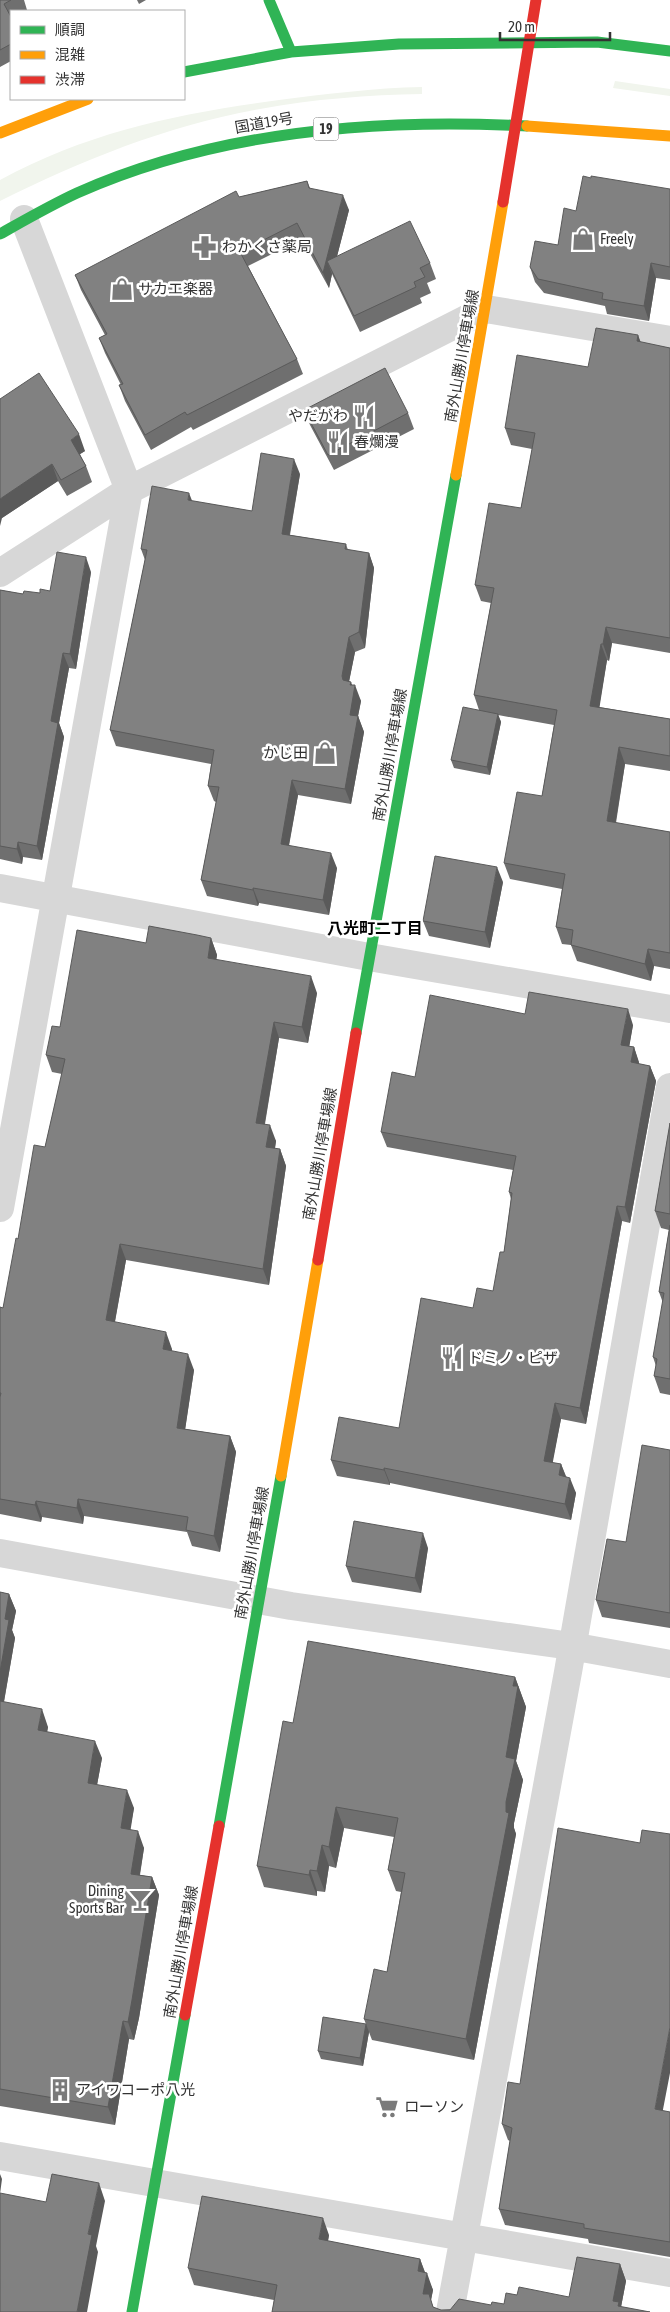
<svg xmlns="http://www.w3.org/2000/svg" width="670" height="2312" font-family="'Asap Condensed','Noto Sans JP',sans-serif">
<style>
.green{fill:#f1f5ed}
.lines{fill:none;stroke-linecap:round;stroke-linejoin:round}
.street{stroke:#d7d7d7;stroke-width:28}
.fast{stroke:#30b455;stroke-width:11}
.slow{stroke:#ff9f0a;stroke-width:11}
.jam{stroke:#e5322d;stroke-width:11}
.wall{fill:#6f6f6f}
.shaded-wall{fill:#5a5a5a}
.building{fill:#818181;stroke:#5a5a5a}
.labels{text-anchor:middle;stroke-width:5;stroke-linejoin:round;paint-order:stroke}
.shield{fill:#fff;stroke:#707070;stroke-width:1}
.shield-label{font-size:14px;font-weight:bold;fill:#333}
.street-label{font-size:15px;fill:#333;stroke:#fff}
.poi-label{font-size:15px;fill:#333;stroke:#fff;text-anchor:start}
.neighbourhood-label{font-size:16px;font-weight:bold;fill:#000;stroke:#fff}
</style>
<rect width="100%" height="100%" fill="#fff"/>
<path class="green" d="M 615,81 L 670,89 L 670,96 L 613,88 Z
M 422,87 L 422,94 C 368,95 314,99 260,109 C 169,125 82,160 0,201 L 0,180 C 91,131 177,114 279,100 C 326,94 374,88 422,87 Z"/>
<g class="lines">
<path class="street" d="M 0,573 L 129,490 L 486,309 L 670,340
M 0,888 L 369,957 L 670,1009
M 0,1208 L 129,490 L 24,219
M 0,1553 L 291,1606 L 571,1646 L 670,1664
M 0,2156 L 670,2273
M 450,2312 L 568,1672 L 670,1087"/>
<path class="fast" d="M 269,0 L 291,52
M 184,72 L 291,52 L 399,44 L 597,42 L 670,51
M 0,234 C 25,220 51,205 77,193 C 216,131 376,118 527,126
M 356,1033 L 456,475
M 219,1826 L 281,1476
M 132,2312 L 185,2015"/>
<path class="slow" d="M 527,126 L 670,136
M 0,133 L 88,99
M 456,475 L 503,202
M 281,1476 L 318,1260"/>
<path class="jam" d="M 503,202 L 536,0
M 318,1260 L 356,1033
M 185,2015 L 219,1826"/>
</g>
<path class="wall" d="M 0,0 L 24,0 L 27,10 L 24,11 L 11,11 L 11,61 L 0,67 Z
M 137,0 L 146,0 L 139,4 Z
M 307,181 L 310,188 L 349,210 L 337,256 L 430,263 L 436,279 L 427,283 L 431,293 L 420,298 L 422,303 L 360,332 L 332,274 L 329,288 L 302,239 L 248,266 L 297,359 L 303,374 L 193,430 L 191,427 L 151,450 L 125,401 L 119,385 L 121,385 L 105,353 L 99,338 L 105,335 L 81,290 L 75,275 L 239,197 Z
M 670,189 L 670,280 L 656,278 L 649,321 L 607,314 L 605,306 L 544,293 L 535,282 L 530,267 L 558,245 L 576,211 Z
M 638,335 L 640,342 L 670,348 L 670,653 L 612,643 L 609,661 L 607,660 L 599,707 L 670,719 L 670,771 L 625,764 L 616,823 L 670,832 L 670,969 L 654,966 L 651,981 L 577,961 L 571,945 L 562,944 L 556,927 L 562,889 L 510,879 L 504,863 L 542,796 L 554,725 L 498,715 L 501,722 L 490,775 L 454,768 L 451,760 L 479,710 L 474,695 L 491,603 L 481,601 L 475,585 L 521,508 L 532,449 L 511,445 L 505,428 L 588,367 Z
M 0,399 L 85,451 L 80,454 L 86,466 L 92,482 L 67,496 L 58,481 L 2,518 Z
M 304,410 L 408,413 L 414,429 L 334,470 L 310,425 Z
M 300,474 L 290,535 L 346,544 L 348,550 L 369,553 L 374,568 L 365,648 L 355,652 L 349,681 L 352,685 L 361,701 L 358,716 L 364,732 L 351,804 L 298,795 L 289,846 L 337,868 L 329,915 L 259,903 L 258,906 L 207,896 L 201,880 L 216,802 L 214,801 L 208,786 L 211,764 L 116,746 L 110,730 L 145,560 L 141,549 L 192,501 L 252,511 Z
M 91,572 L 76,669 L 69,668 L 59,723 L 64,737 L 42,860 L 23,857 L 22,864 L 0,859 L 0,590 L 23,594 L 40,593 L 50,591 Z
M 503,882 L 490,948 L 429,936 L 423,921 Z
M 211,938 L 217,955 L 216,960 L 317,993 L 308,1043 L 279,1038 L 265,1124 L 276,1141 L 275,1149 L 280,1149 L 286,1166 L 269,1285 L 126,1260 L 115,1322 L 172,1349 L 172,1351 L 194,1370 L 185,1429 L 230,1436 L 236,1452 L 220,1552 L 192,1546 L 187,1532 L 84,1516 L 83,1524 L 42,1517 L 41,1522 L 0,1514 L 0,1307 L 3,1308 L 18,1239 L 45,1147 L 62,1074 L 52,1072 L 46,1055 L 60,1027 L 146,943 Z
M 525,1014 L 633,1025 L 629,1046 L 634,1047 L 639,1064 L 650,1066 L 656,1081 L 630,1223 L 622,1221 L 586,1424 L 561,1419 L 552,1463 L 561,1464 L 566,1476 L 576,1493 L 571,1520 L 390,1483 L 390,1485 L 337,1476 L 331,1460 L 399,1428 L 473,1308 L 493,1291 L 504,1252 L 511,1199 L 509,1192 L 513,1170 L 387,1147 L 381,1132 L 415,1077 Z
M 670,1123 L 670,1395 L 660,1393 L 654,1376 L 656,1366 L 653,1357 L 663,1303 L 659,1292 L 669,1230 L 661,1228 L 655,1211 Z
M 670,1450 L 670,1628 L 602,1617 L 596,1600 L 626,1542 Z
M 428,1548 L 421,1593 L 352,1582 L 346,1566 Z
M 0,1592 L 9,1594 L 16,1611 L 12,1630 L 15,1638 L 4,1702 L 48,1727 L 47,1732 L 102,1758 L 97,1785 L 134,1808 L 130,1829 L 144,1848 L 140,1875 L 152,1877 L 159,1895 L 139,2018 L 134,2040 L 129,2039 L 115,2125 L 0,2106 Z
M 515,1677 L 526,1707 L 516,1761 L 523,1780 L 514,1823 L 514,1828 L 516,1834 L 474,2060 L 372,2040 L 364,2019 L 387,1972 L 401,1892 L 396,1891 L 388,1870 L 394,1837 L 344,1828 L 336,1868 L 329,1866 L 325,1892 L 317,1891 L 317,1896 L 264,1887 L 257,1866 L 293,1723 Z
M 366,2024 L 369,2032 L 363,2066 L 321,2059 L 318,2051 Z
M 663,2111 L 670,2112 L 670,2257 L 589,2243 L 588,2239 L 505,2225 L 499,2209 L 510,2141 L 508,2140 L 502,2124 Z
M 329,2235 L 328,2241 L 420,2259 L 425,2272 L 433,2290 L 431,2300 L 433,2307 L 441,2310 L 504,2304 L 517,2295 L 569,2297 L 620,2264 L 626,2281 L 621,2307 L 650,2312 L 272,2312 L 274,2300 L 194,2285 L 188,2268 Z"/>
<path class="shaded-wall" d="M 343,195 L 349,210 L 333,272 L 327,261 L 332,274 L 329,288 L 323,273 Z
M 651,263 L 656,278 L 649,321 L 644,306 Z
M 638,335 L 644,351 L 637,341 Z
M 79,434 L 85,451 L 77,456 L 71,440 Z
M 294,459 L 300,474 L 287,549 L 282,534 Z
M 52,464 L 58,481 L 2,518 L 0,526 L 0,499 Z
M 189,493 L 195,508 L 188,500 Z
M 369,553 L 374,568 L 365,648 L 359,632 Z
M 86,557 L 91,572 L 76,669 L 70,654 Z
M 606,627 L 612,643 L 609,661 L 603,644 Z
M 349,637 L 355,652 L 347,692 L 342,676 Z
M 601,644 L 607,660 L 597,723 L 590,706 Z
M 63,653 L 69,668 L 59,723 L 64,737 L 42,860 L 37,846 L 51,721 Z
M 351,682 L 354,690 L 355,685 L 361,701 L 357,721 L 358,716 L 364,732 L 351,804 L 345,789 L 350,715 L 350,685 Z
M 498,714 L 501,722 L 490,775 L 487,767 Z
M 619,747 L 625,764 L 613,838 L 607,821 Z
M 292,780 L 298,795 L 286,860 L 281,844 Z
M 18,842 L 23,857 L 22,864 L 17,849 Z
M 331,853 L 337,868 L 329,915 L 323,900 Z
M 497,867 L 503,882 L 490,948 L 485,932 Z
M 253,888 L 259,903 L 258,906 L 253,890 Z
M 211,938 L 217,955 L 214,975 L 208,958 Z
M 648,949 L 654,966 L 651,981 L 645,964 Z
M 311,976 L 317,993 L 308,1043 L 302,1027 Z
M 628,1009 L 633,1025 L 627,1060 L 621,1045 Z
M 274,1022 L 279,1038 L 262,1139 L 256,1123 Z
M 634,1047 L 639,1062 L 637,1078 L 631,1062 Z
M 650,1066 L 656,1081 L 630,1223 L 625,1207 Z
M 270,1125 L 276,1141 L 272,1164 L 266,1147 Z
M 280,1149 L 286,1166 L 269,1285 L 263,1269 Z
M 617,1206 L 622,1221 L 586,1424 L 580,1408 Z
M 120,1244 L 126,1260 L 112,1337 L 106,1320 Z
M 166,1332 L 172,1349 L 169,1366 L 163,1349 Z
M 188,1354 L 194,1370 L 183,1444 L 177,1428 Z
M 555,1403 L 561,1419 L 550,1477 L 544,1461 Z
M 230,1436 L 236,1452 L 220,1552 L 214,1536 Z
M 561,1464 L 567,1480 L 559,1475 Z
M 384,1468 L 390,1483 L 390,1485 L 384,1470 Z
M 570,1478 L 576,1493 L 571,1520 L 565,1504 Z
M 78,1499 L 84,1516 L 83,1524 L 77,1508 Z
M 36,1501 L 42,1517 L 41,1522 L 35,1505 Z
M 423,1533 L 428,1548 L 421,1593 L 415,1578 Z
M 9,1594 L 16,1611 L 12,1630 L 15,1638 L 1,1718 L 0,1714 L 0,1672 L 5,1619 Z
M 515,1677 L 526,1707 L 516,1761 L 523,1780 L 514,1823 L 514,1828 L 516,1834 L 474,2060 L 466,2039 L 506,1812 L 506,1757 L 513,1686 Z
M 42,1709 L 48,1727 L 44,1748 L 38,1730 Z
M 95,1741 L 102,1758 L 94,1801 L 88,1783 Z
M 127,1790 L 134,1808 L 128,1846 L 121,1828 Z
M 336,1807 L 344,1828 L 336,1868 L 329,1847 Z
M 138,1831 L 144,1848 L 137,1891 L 131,1874 Z
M 322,1845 L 329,1866 L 325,1892 L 317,1871 Z
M 310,1870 L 317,1891 L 317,1896 L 309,1875 Z
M 152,1877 L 159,1895 L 139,2018 L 134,2040 L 128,2022 Z
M 123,2021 L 129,2039 L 115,2125 L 108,2107 Z
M 366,2024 L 369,2032 L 363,2066 L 360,2058 Z
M 670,2027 L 670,2073 L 660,2125 L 655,2109 Z
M 0,2174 L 2,2179 L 0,2194 Z
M 99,2183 L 105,2201 L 96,2246 L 98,2252 L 87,2312 L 77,2312 L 88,2234 Z
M 323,2218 L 329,2235 L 325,2256 L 319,2239 Z
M 420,2259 L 426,2276 L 418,2271 Z
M 620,2264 L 626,2281 L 621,2307 L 623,2312 L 613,2301 Z
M 427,2273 L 433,2290 L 429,2310 L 423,2294 Z"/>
<path class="building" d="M 0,0 L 11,0 L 4,4 L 11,17 L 11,44 L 0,50 Z
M 583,176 L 591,178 L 591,176 L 670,189 L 670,267 L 651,263 L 644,306 L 602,299 L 603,293 L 538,279 L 530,267 L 535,241 L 558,245 L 564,208 L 576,211 Z
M 307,181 L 309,188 L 343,195 L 323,273 L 297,223 L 240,252 L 297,359 L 187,415 L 185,412 L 145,435 L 119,385 L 123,384 L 99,338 L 107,334 L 75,275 L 236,191 L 239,197 Z
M 410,221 L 430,263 L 420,268 L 425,277 L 414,282 L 416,287 L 354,316 L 327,261 Z
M 596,328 L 638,335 L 637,341 L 670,348 L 670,638 L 606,627 L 603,644 L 601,644 L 590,706 L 670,719 L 670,756 L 619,747 L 607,821 L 670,832 L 670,953 L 648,949 L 645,964 L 571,945 L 573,930 L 556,927 L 565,874 L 504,863 L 517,792 L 542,796 L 557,710 L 474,695 L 494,588 L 475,585 L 489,503 L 521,508 L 535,433 L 505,428 L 517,355 L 588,367 Z
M 385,368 L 408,413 L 328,455 L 304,410 Z
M 39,373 L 79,434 L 71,440 L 86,466 L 61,480 L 52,464 L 0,499 L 0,399 Z
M 261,453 L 294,459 L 282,534 L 346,544 L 345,549 L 369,553 L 359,632 L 349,637 L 342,676 L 343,680 L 351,682 L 350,685 L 355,685 L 350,715 L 358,716 L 345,789 L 292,780 L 281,844 L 331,853 L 323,900 L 253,888 L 253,890 L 201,880 L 219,787 L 208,786 L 214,750 L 110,730 L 147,550 L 141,549 L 152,486 L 189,493 L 188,500 L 252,511 Z
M 57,552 L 86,557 L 70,654 L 63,653 L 51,721 L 58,723 L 37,846 L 18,842 L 17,849 L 0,846 L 0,590 L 23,594 L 24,591 L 40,593 L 40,589 L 50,591 Z
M 463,707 L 498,714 L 487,767 L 451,760 Z
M 435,856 L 497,867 L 485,932 L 423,921 Z
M 149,926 L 197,935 L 211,938 L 208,958 L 311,976 L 302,1027 L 274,1022 L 256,1123 L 270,1125 L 266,1147 L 280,1149 L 263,1269 L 120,1244 L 106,1320 L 166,1332 L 163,1349 L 188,1354 L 177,1428 L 230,1436 L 214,1536 L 186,1530 L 188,1517 L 78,1499 L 77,1508 L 36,1501 L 35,1505 L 0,1499 L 0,1397 L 1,1393 L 0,1393 L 0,1307 L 3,1308 L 16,1238 L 18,1239 L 34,1145 L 45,1147 L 65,1059 L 46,1055 L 52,1026 L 60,1027 L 77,930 L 146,943 Z
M 529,992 L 628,1009 L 621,1045 L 634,1047 L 631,1062 L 650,1066 L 625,1207 L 617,1206 L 580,1408 L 555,1403 L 544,1461 L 561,1464 L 559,1475 L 570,1478 L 565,1504 L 384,1468 L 384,1470 L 331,1460 L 339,1417 L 399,1428 L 421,1298 L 473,1308 L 477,1288 L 493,1291 L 500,1252 L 504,1252 L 512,1193 L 509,1192 L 516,1156 L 381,1132 L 392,1072 L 415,1077 L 430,995 L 525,1014 Z
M 670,1123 L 670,1214 L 655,1211 Z
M 670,1225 L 670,1379 L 654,1376 L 657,1359 L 653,1357 L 664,1293 L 659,1292 Z
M 642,1445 L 670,1450 L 670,1613 L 596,1600 L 607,1539 L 626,1542 Z
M 354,1521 L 423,1533 L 415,1578 L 346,1566 Z
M 0,1592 L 9,1594 L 5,1619 L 9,1620 L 0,1672 Z
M 308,1641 L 515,1677 L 513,1686 L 518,1686 L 506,1757 L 515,1759 L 506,1802 L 506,1812 L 509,1813 L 466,2039 L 364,2019 L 374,1969 L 387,1972 L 405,1873 L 388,1870 L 398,1818 L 336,1807 L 329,1847 L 322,1845 L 317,1871 L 310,1870 L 309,1875 L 257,1866 L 283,1721 L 293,1723 Z
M 0,1701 L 42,1709 L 38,1730 L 95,1741 L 88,1783 L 127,1790 L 121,1828 L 138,1831 L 131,1874 L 152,1877 L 132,2000 L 128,2022 L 123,2021 L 108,2107 L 0,2089 Z
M 558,1828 L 640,1843 L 642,1830 L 670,1834 L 670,2027 L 655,2109 L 670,2112 L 670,2242 L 584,2228 L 584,2224 L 499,2209 L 512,2128 L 502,2124 L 508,2082 L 520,2084 Z
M 323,2017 L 366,2024 L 360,2058 L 318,2051 Z
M 52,2174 L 99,2183 L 88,2234 L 92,2235 L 77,2312 L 0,2312 L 0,2193 L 46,2202 Z
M 202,2196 L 323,2218 L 319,2239 L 420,2259 L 418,2271 L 427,2273 L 423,2294 L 429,2294 L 433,2307 L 441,2310 L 450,2310 L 459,2299 L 491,2305 L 492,2302 L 504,2304 L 506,2293 L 517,2295 L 519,2287 L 569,2297 L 577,2257 L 620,2264 L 613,2301 L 619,2302 L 618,2306 L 650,2312 L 272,2312 L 277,2285 L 188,2268 Z"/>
<defs>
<symbol id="shop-bare" viewBox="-9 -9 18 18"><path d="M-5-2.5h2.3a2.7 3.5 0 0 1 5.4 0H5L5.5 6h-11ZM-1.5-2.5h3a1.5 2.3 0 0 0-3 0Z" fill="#7a7a7a" stroke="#fff" stroke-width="2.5" paint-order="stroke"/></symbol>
<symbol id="pharmacy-bare" viewBox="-9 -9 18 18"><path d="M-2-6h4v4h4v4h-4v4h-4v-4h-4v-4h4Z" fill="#7a7a7a" stroke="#fff" stroke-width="2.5" paint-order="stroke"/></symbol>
<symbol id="restaurant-bare" viewBox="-9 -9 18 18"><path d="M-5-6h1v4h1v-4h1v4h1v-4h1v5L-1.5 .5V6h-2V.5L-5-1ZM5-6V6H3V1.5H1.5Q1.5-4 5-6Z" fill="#7a7a7a" stroke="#fff" stroke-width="2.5" paint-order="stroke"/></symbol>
<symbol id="bar-bare" viewBox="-9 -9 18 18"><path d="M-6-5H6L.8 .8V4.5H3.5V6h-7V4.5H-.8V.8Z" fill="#7a7a7a" stroke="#fff" stroke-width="2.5" paint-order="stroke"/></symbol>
<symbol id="building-bare" viewBox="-9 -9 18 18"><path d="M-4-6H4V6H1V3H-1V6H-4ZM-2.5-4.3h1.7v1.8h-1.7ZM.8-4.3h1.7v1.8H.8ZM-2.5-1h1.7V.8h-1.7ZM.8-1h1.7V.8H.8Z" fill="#7a7a7a" stroke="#fff" stroke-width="2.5" paint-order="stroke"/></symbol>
<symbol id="supermarket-bare" viewBox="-9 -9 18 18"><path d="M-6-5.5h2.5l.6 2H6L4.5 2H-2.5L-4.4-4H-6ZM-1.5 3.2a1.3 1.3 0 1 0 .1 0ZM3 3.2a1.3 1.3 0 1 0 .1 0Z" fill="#7a7a7a" stroke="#fff" stroke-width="2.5" paint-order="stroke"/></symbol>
</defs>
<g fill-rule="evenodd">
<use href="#shop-bare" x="567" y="223" width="32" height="32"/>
<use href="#pharmacy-bare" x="189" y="231" width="32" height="32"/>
<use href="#shop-bare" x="106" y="273" width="32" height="32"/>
<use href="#restaurant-bare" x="348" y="400" width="32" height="32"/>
<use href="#restaurant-bare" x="322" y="426" width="32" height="32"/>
<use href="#shop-bare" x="309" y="737" width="32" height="32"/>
<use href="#restaurant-bare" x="436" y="1342" width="32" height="32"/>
<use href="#bar-bare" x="124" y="1884" width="32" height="32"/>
<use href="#building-bare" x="44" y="2074" width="32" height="32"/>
<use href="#supermarket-bare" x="371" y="2091" width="32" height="32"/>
</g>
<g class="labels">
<rect class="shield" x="313.5" y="117.5" width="25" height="23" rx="4"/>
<g class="shield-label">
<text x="326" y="134">19</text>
</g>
<g class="street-label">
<text transform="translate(264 123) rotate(-10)" y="5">国道19号</text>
<text transform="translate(462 356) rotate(-80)" y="5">南外山勝川停車場線</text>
<text transform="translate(390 755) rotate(-80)" y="5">南外山勝川停車場線</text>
<text transform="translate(320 1154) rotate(-80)" y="5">南外山勝川停車場線</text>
<text transform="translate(252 1553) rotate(-80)" y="5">南外山勝川停車場線</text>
<text transform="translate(181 1952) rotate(-80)" y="5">南外山勝川停車場線</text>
</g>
<g class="poi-label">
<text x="600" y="244">Freely</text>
<text x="222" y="252">わかくさ薬局</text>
<text x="138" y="294">サカエ楽器</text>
<text x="348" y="421" text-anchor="end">やだがわ</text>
<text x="354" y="447">春爛漫</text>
<text x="308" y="758" text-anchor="end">かじ田</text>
<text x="468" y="1363">ドミノ・ピザ</text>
<text x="124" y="1896" text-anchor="end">Dining<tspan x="124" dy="17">Sports Bar</tspan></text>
<text x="76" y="2095">アイワコーポ八光</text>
<text x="404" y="2112">ローソン</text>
</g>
<g class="neighbourhood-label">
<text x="375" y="934">八光町二丁目</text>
</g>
</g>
<rect x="10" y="10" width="175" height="90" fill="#ffffff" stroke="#adadad"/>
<rect x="20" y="26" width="25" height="8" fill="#30b455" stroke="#adadad"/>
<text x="55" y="35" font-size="15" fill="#333333">順調</text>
<rect x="20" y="51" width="25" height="8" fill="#ff9f0a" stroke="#adadad"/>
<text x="55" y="60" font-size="15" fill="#333333">混雑</text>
<rect x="20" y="76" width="25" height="8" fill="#e5322d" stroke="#adadad"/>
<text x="55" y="85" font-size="15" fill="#333333">渋滞</text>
<path d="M500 32v8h110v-8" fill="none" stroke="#333333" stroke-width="2.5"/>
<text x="508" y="32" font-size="15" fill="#333333" stroke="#ffffff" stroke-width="4" paint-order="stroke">20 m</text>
</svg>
